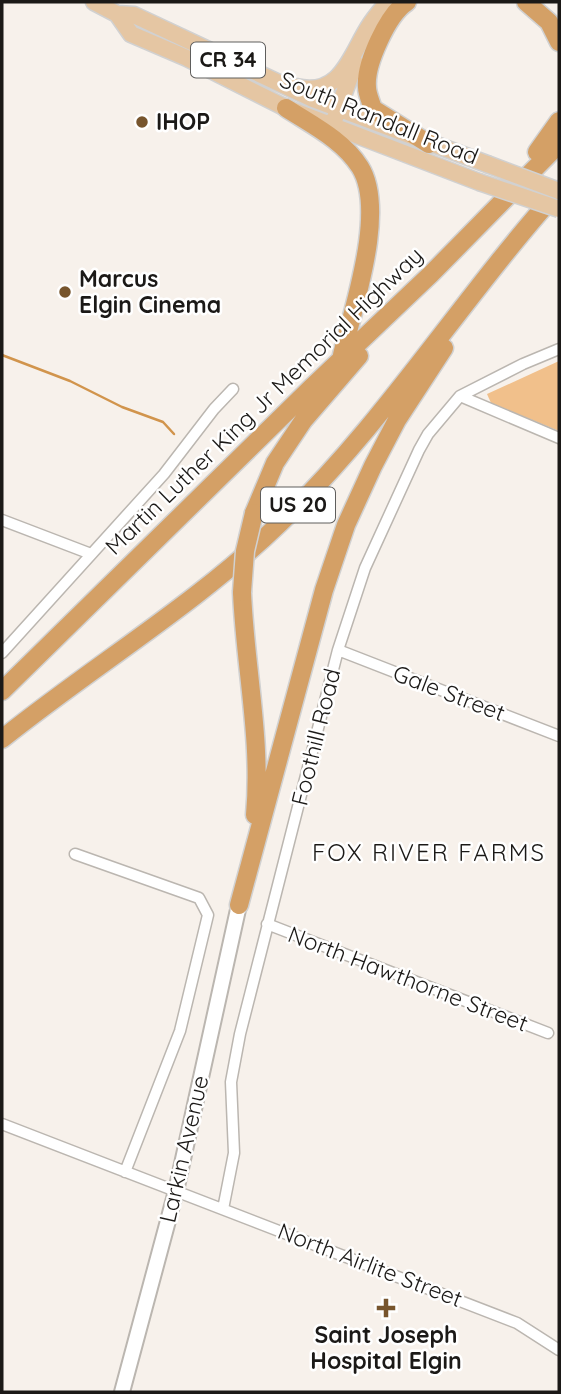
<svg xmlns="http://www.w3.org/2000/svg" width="561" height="1394" font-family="Quicksand,sans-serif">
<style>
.green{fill:#f1c08b}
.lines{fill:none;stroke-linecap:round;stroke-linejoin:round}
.stream{stroke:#d1944c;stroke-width:2.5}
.street-casing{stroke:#bbb6b0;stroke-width:13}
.secondary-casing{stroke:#bbb6b0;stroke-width:18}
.primary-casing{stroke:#d1d1d1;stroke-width:19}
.highway-casing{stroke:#d1d1d1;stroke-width:21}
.street{stroke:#fff;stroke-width:10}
.secondary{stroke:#fff;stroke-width:14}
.primary{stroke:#e5c6a3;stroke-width:16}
.highway{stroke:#d4a066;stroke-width:18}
.primary-bridge-casing{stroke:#d1d1d1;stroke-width:19;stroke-linecap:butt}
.highway-bridge-casing{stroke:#d1d1d1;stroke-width:21;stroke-linecap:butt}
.primary-bridge{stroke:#e5c6a3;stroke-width:16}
.highway-bridge{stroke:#d4a066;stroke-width:18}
.poi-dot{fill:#77552d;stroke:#fff;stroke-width:2.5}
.labels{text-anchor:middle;stroke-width:5;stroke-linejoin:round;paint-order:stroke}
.shield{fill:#fff;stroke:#5f5e5d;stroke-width:2}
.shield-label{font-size:21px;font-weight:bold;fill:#1b1917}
.street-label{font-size:23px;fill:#1b1917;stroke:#fff}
.poi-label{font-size:23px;font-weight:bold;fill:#1b1917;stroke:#fff;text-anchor:start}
.neighbourhood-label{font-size:24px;letter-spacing:2px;fill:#1b1917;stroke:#fff}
</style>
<rect width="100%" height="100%" fill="#f7f1eb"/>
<path class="green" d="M 559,361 L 559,431 L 491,403 L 487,394 Z"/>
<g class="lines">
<path class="stream" d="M 2,355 L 70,381 L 122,407 L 163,422 L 174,434"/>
<defs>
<path id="street" d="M 460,396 L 559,438
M 2,520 L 91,554
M 338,650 L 559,736
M 2,653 L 164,474 L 214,409 L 233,389
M 75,854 L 199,898 L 208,915 L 180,1031 L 125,1172
M 267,924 L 548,1033
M 2,1124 L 517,1323 L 559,1350
M 223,1209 L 234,1153 L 231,1082 L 240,1034 L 338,650 L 365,568 L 419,450 L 428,434 L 460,396 L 523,364 L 559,349"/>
<path id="secondary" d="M 122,1392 L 176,1191 L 239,905"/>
<path id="primary" d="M 94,2 L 117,14 L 134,15 L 313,99 L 487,164
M 117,14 L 131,34 L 187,58 L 286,108 L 479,182
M 296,87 C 340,98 350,57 368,28 C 374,18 381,10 388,2
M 335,118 L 355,63"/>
<path id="highway" d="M 407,2 C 388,14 365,64 367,87 C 367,94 371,102 373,109 L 429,144
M 526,2 L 549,22 L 559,42
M 286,108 C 312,125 343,140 360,167 C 387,210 353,308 342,355
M 537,152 L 559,121
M 254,513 L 275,463 L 303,421 L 359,356
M 242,592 C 245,667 262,740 255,815
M 2,691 L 311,388 L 431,274 L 559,144
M 2,739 C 93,666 195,605 279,524 C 385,423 462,298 559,190
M 239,905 L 324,590 L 346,525 L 373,466 L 397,420 L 444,348"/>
</defs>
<use href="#street" class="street-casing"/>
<use href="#secondary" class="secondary-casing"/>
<use href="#primary" class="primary-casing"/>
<use href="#highway" class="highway-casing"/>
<use href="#street" class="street"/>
<use href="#secondary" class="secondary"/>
<use href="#primary" class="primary"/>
<use href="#highway" class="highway"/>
<defs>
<path id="primary-bridge" d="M 487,164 L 559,191
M 479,182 L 559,209"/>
<path id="highway-bridge" d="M 242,592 L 245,551 L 254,513"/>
</defs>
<use href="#primary-bridge" class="primary-bridge-casing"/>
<use href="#highway-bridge" class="highway-bridge-casing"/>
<use href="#primary-bridge" class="primary-bridge"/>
<use href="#highway-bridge" class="highway-bridge"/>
</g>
<g class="poi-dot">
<circle cx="142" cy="122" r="7"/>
<circle cx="65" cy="292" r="7"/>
<path d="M382.5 1297.5h7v7h7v7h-7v7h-7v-7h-7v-7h7z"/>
</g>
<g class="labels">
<g class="shield">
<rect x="191" y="42.5" width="74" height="35" rx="5"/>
<rect x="261" y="487.5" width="74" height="35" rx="5"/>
</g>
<g class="shield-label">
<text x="228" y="67">CR 34</text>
<text x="298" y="512">US 20</text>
</g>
<g class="street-label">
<text transform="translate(379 118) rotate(22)" y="8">South Randall Road</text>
<text transform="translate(264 401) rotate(-44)" y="8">Martin Luther King Jr Memorial Highway</text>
<text transform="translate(449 693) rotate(21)" y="8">Gale Street</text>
<text transform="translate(316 737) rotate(-76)" y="8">Foothill Road</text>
<text transform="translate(408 979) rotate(21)" y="8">North Hawthorne Street</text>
<text transform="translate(184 1149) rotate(-77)" y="8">Larkin Avenue</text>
<text transform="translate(370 1265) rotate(21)" y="8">North Airlite Street</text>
</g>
<g class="poi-label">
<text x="156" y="130">IHOP</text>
<text x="79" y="287">Marcus<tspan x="79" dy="26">Elgin Cinema</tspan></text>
<text x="386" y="1343" text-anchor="middle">Saint Joseph<tspan x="386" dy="26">Hospital Elgin</tspan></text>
</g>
<g class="neighbourhood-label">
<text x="429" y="861">FOX RIVER FARMS</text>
</g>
</g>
<rect width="561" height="1394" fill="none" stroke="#1b1917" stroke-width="7"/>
</svg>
